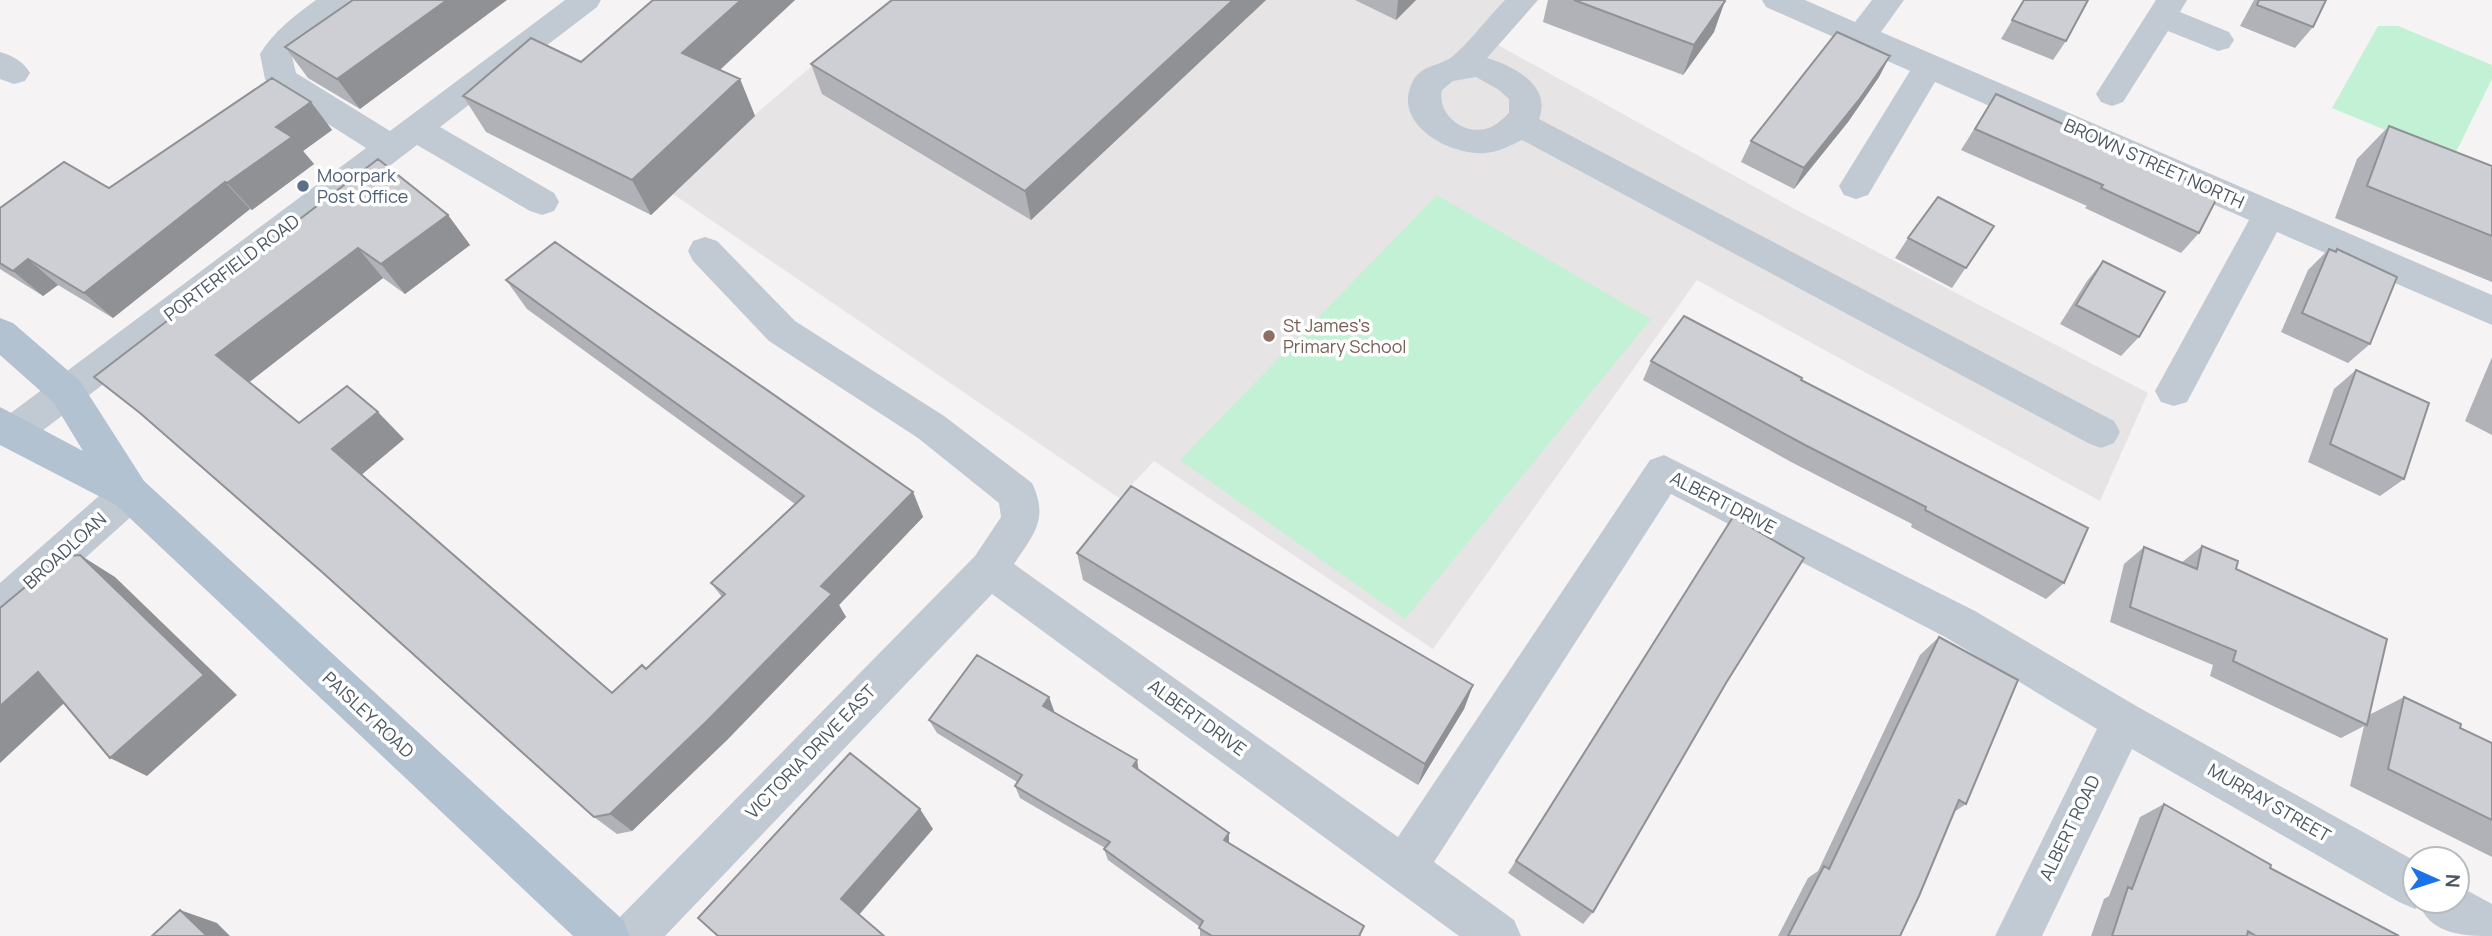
<svg xmlns="http://www.w3.org/2000/svg" width="2492" height="936" font-family="Manrope,sans-serif">
<style>
.education{fill:#e6e4e5}
.green{fill:#c3f1d5}
.lines{fill:none;stroke-linecap:round;stroke-linejoin:round}
.minor{fill:#c1cad2;fill-rule:evenodd}
.major{fill:#b3c2d1;fill-rule:evenodd}
.wall{fill:#b0b2b7}
.shaded-wall{fill:#909195}
.building{fill:#cdcfd5;stroke:#909195;stroke-width:2}
.service-dot{fill:#5c6f8a;stroke:#fff;stroke-width:2.5}
.education-dot{fill:#8d6e63;stroke:#fff;stroke-width:2.5}
.labels{text-anchor:middle;stroke-width:7;stroke-linejoin:round;paint-order:stroke}
.street-label{font-size:18px;fill:#4a5661;stroke:#fff}
.service-label{font-size:18px;fill:#4e5e75;stroke:#fff;text-anchor:start}
.education-label{font-size:18px;fill:#785e54;stroke:#fff;text-anchor:start}
</style>
<rect width="100%" height="100%" fill="#f5f3f3"/>
<path class="education" d="M 889,0 L 1528,0 L 1489,40 L 1789,206 L 2148,393 L 2100,501 L 1697,280 L 1433,649 L 1154,461 L 1119,498 L 667,190 Z"/>
<path class="green" d="M 2378,26 L 2398,26 L 2492,65 L 2492,79 L 2453,158 L 2332,108 Z
M 1437,195 L 1651,319 L 1405,619 L 1180,460 Z"/>
<g class="lines">
<path class="minor" d="M 316,0 L 353,0 L 349,7 L 316,31 L 292,56 L 296,73 L 390,131 L 565,0 L 601,0 L 597,7 L 440,127 L 554,193 L 559,202 L 554,211 L 542,215 L 530,211 L 417,145 L 25,444 L 12,449 L 0,445 L 0,421 L 366,148 L 270,87 L 265,79 L 260,54 C 273,32 295,15 316,0 Z
M 1505,0 L 1538,0 L 1487,58 C 1514,66 1552,86 1539,119 L 2114,421 L 2120,432 L 2114,443 L 2101,448 L 2088,443 L 1522,140 C 1511,145 1499,152 1486,153 C 1450,156 1390,124 1413,81 C 1421,66 1437,66 1449,59 C 1462,51 1492,13 1505,0 ZM 1476,77 L 1499,90 L 1509,99 L 1509,113 C 1502,120 1494,127 1485,129 C 1461,134 1437,113 1442,90 L 1453,81 Z
M 1762,0 L 1805,0 L 1855,22 L 1872,0 L 1904,0 L 1881,32 L 2492,295 L 2492,325 L 2277,232 L 2187,402 L 2174,406 L 2161,402 L 2155,391 L 2249,220 L 1935,82 L 1868,195 L 1856,199 L 1844,195 L 1839,186 L 1910,71 L 1766,7 Z
M 2156,0 L 2187,0 L 2180,12 L 2229,32 L 2234,40 L 2229,48 L 2218,51 L 2168,31 L 2123,102 L 2112,106 L 2101,102 L 2096,94 Z
M 0,52 C 13,56 23,61 30,73 L 25,81 L 14,84 L 0,79 Z
M 705,237 L 717,241 L 795,321 L 944,416 L 1032,483 C 1049,519 1034,534 1014,564 L 1398,837 L 1650,460 L 1664,455 L 1975,611 L 2138,707 L 2415,861 L 2415,901 L 2457,901 L 2457,885 L 2492,904 L 2492,936 C 2466,936 2432,935 2420,906 L 2415,909 L 2399,902 L 2132,749 L 2042,936 L 1995,936 L 2097,729 L 1945,637 L 1671,494 L 1434,862 L 1514,920 L 1521,936 L 1459,936 L 992,594 L 665,936 L 610,936 L 617,920 L 975,556 L 1001,517 L 999,503 L 918,438 L 769,341 L 693,261 L 688,251 L 693,241 Z
M 130,476 L 144,481 L 149,493 L 144,505 L 14,622 L 0,628 L 0,583 L 116,481 Z"/>
<path class="major" d="M 0,318 L 13,323 L 80,381 L 144,481 L 623,920 L 630,936 L 573,936 L 116,505 L 0,445 L 0,407 L 83,451 L 54,403 L 0,355 Z"/>
</g>
<path class="wall" d="M 353,0 L 360,109 L 308,78 L 285,47 Z
M 653,0 L 795,0 L 720,70 L 740,79 L 755,116 L 651,215 L 486,132 L 463,96 L 581,62 Z
M 892,0 L 1266,0 L 1031,220 L 822,94 L 811,64 Z
M 1355,0 L 1416,0 L 1396,20 Z
M 1548,0 L 1723,0 L 1714,32 L 1683,75 L 1543,22 Z
M 2024,0 L 2066,41 L 2053,60 L 2001,39 Z
M 2254,0 L 2326,0 L 2313,27 L 2295,48 L 2240,26 Z
M 1879,77 L 1848,122 L 1794,189 L 1741,162 L 1751,141 Z
M 1996,94 L 2199,233 L 2181,253 L 2085,208 L 2087,206 L 1961,150 Z
M 311,102 L 332,130 L 303,151 L 314,164 L 252,210 L 250,209 L 113,318 L 58,285 L 43,296 L 0,269 L 0,208 L 109,188 Z
M 2389,126 L 2492,166 L 2492,282 L 2335,218 L 2357,159 Z
M 378,159 L 448,215 L 470,245 L 405,294 L 383,278 L 249,382 L 299,423 L 404,439 L 361,475 L 612,693 L 646,669 L 722,597 L 711,583 L 795,504 L 527,309 L 506,280 L 913,492 L 923,517 L 839,605 L 846,617 L 727,740 L 632,831 L 617,834 L 594,817 L 322,572 L 151,422 L 94,377 Z
M 1994,226 L 1952,288 L 1895,258 L 1908,238 Z
M 2329,249 L 2334,252 L 2337,249 L 2370,344 L 2348,363 L 2281,332 L 2308,270 Z
M 2103,261 L 2139,337 L 2121,356 L 2060,324 L 2087,281 Z
M 2492,357 L 2492,435 L 2465,421 Z
M 1651,361 L 1801,380 L 2064,583 L 2046,599 L 1911,527 L 1912,524 L 1793,463 L 1643,380 Z
M 2356,370 L 2404,479 L 2380,496 L 2308,462 L 2334,389 Z
M 1733,517 L 1726,683 L 1593,912 L 1583,924 L 1508,873 Z
M 2202,546 L 2236,569 L 2369,715 L 2404,697 L 2460,728 L 2492,743 L 2492,857 L 2350,786 L 2364,726 L 2341,738 L 2210,676 L 2213,665 L 2110,622 L 2124,564 L 2144,547 L 2181,563 Z
M 1077,553 L 1473,685 L 1464,709 L 1418,785 L 1083,580 Z
M 1939,637 L 1966,804 L 1954,812 L 1900,936 L 1778,936 L 1808,878 L 1818,871 L 1920,655 Z
M 1049,697 L 1054,711 L 1053,712 L 1139,771 L 1229,843 L 1361,935 L 1361,936 L 1200,936 L 1200,927 L 1108,860 L 1104,849 L 1105,848 L 1020,798 L 1015,786 L 1017,782 L 937,733 L 929,720 Z
M 2164,804 L 2270,868 L 2399,936 L 2091,936 L 2104,899 L 2109,896 L 2140,817 Z"/>
<path class="shaded-wall" d="M 447,0 L 507,0 L 360,109 L 337,79 Z
M 741,0 L 795,0 L 699,89 L 682,53 Z
M 1233,0 L 1266,0 L 1031,220 L 1025,191 Z
M 1398,0 L 1416,0 L 1396,20 Z
M 1725,1 L 1714,32 L 1683,75 L 1694,45 Z
M 1890,56 L 1879,77 L 1848,122 L 1794,189 L 1804,168 Z
M 740,79 L 755,116 L 651,215 L 632,180 Z
M 311,102 L 332,130 L 303,151 L 314,164 L 252,210 L 227,183 L 276,127 Z
M 225,182 L 250,209 L 113,318 L 84,293 Z
M 448,215 L 470,245 L 405,294 L 381,264 Z
M 358,248 L 383,278 L 247,384 L 216,355 Z
M 28,259 L 58,285 L 43,296 L 13,271 Z
M 378,412 L 404,439 L 360,476 L 332,449 Z
M 913,492 L 923,517 L 839,605 L 846,617 L 727,740 L 632,831 L 610,814 L 821,586 Z
M 80,555 L 115,577 L 237,695 L 147,776 L 110,758 Z
M 38,672 L 76,692 L 0,763 L 0,706 Z
M 1473,685 L 1464,709 L 1418,785 L 1425,764 Z
M 1049,697 L 1054,711 L 1047,720 L 1043,706 Z
M 1137,760 L 1139,772 L 1133,766 Z
M 920,809 L 933,829 L 858,916 L 841,899 Z
M 1229,833 L 1229,844 L 1224,840 Z
M 180,910 L 217,923 L 230,936 L 207,936 Z"/>
<path class="building" d="M 353,0 L 447,0 L 337,79 L 285,47 Z
M 653,0 L 741,0 L 682,53 L 740,79 L 632,180 L 463,96 L 531,38 L 581,62 Z
M 892,0 L 1233,0 L 1025,191 L 811,64 Z
M 1574,0 L 1723,0 L 1725,1 L 1694,45 Z
M 2024,0 L 2088,0 L 2066,41 L 2012,20 Z
M 2259,0 L 2326,0 L 2313,27 L 2257,5 Z
M 1837,32 L 1890,56 L 1859,100 L 1804,168 L 1751,141 Z
M 272,78 L 311,102 L 276,127 L 292,137 L 227,183 L 225,182 L 84,293 L 28,259 L 13,271 L 0,263 L 0,208 L 64,162 L 109,188 Z
M 1996,94 L 2219,194 L 2199,233 L 2101,188 L 2103,185 L 1975,129 Z
M 2389,126 L 2492,166 L 2492,236 L 2367,186 Z
M 378,159 L 448,215 L 381,264 L 358,248 L 216,355 L 299,423 L 347,386 L 378,412 L 332,449 L 612,693 L 642,665 L 646,669 L 725,594 L 711,583 L 804,496 L 506,280 L 555,242 L 913,492 L 821,586 L 832,594 L 708,720 L 610,814 L 594,817 L 322,572 L 140,413 L 94,377 Z
M 1938,197 L 1994,226 L 1966,268 L 1908,238 Z
M 2329,249 L 2336,252 L 2337,249 L 2397,277 L 2370,344 L 2302,313 Z
M 2103,261 L 2165,292 L 2139,337 L 2076,305 Z
M 1684,316 L 1802,378 L 1801,380 L 2088,528 L 2064,583 L 1925,510 L 1926,507 L 1805,445 L 1651,361 Z
M 2356,370 L 2429,403 L 2404,479 L 2330,444 Z
M 1131,486 L 1473,685 L 1425,764 L 1077,553 Z
M 1733,517 L 1804,558 L 1726,683 L 1593,912 L 1516,861 Z
M 2202,546 L 2238,561 L 2236,569 L 2387,639 L 2367,725 L 2233,661 L 2236,651 L 2130,607 L 2144,547 L 2197,569 Z
M 80,555 L 204,675 L 110,758 L 38,672 L 0,706 L 0,608 L 61,557 Z
M 1939,637 L 2018,680 L 1966,804 L 1959,800 L 1919,896 L 1900,936 L 1788,936 L 1824,866 L 1829,869 Z
M 977,655 L 1049,697 L 1043,706 L 1137,760 L 1133,766 L 1229,833 L 1224,840 L 1364,926 L 1359,936 L 1212,936 L 1199,928 L 1203,921 L 1104,849 L 1110,842 L 1015,786 L 1022,775 L 929,720 Z
M 2404,697 L 2461,724 L 2460,728 L 2492,743 L 2492,820 L 2388,769 Z
M 850,753 L 920,809 L 841,899 L 884,936 L 718,936 L 698,918 Z
M 2164,804 L 2271,865 L 2270,868 L 2399,936 L 2256,936 L 2248,931 L 2247,936 L 2112,936 L 2128,887 L 2132,889 Z
M 180,910 L 207,936 L 152,936 Z"/>
<circle class="service-dot" cx="303" cy="186" r="7"/>
<circle class="education-dot" cx="1269" cy="336" r="7"/>
<g class="labels">
<g class="street-label">
<text transform="translate(2154 164) rotate(24)" y="6">BROWN STREET NORTH</text>
<text transform="translate(232 268) rotate(-37)" y="6">PORTERFIELD ROAD</text>
<text transform="translate(1723 503) rotate(27)" y="6">ALBERT DRIVE</text>
<text transform="translate(65 551) rotate(-42)" y="6">BROADLOAN</text>
<text transform="translate(368 715) rotate(43)" y="6">PAISLEY ROAD</text>
<text transform="translate(1197 718) rotate(36)" y="6">ALBERT DRIVE</text>
<text transform="translate(811 752) rotate(-46)" y="6">VICTORIA DRIVE EAST</text>
<text transform="translate(2269 803) rotate(30)" y="6">MURRAY STREET</text>
<text transform="translate(2070 828) rotate(-64)" y="6">ALBERT ROAD</text>
</g>
<g class="service-label">
<text x="317" y="182">Moorpark<tspan x="317" dy="21">Post Office</tspan></text>
</g>
<g class="education-label">
<text x="1283" y="332">St James's<tspan x="1283" dy="21">Primary School</tspan></text>
</g>
</g>
<g transform="translate(2436 880) rotate(93)"><circle r="33" fill="#ffffff" stroke="#b7bbc0" stroke-width="2"/>
<path d="M0-5L12 26L0 18L-12 26Z" fill="#1a73e8"/>
<text y="-10" font-size="19" font-weight="bold" text-anchor="middle" fill="#4a5661">N</text>
</g>
</svg>
